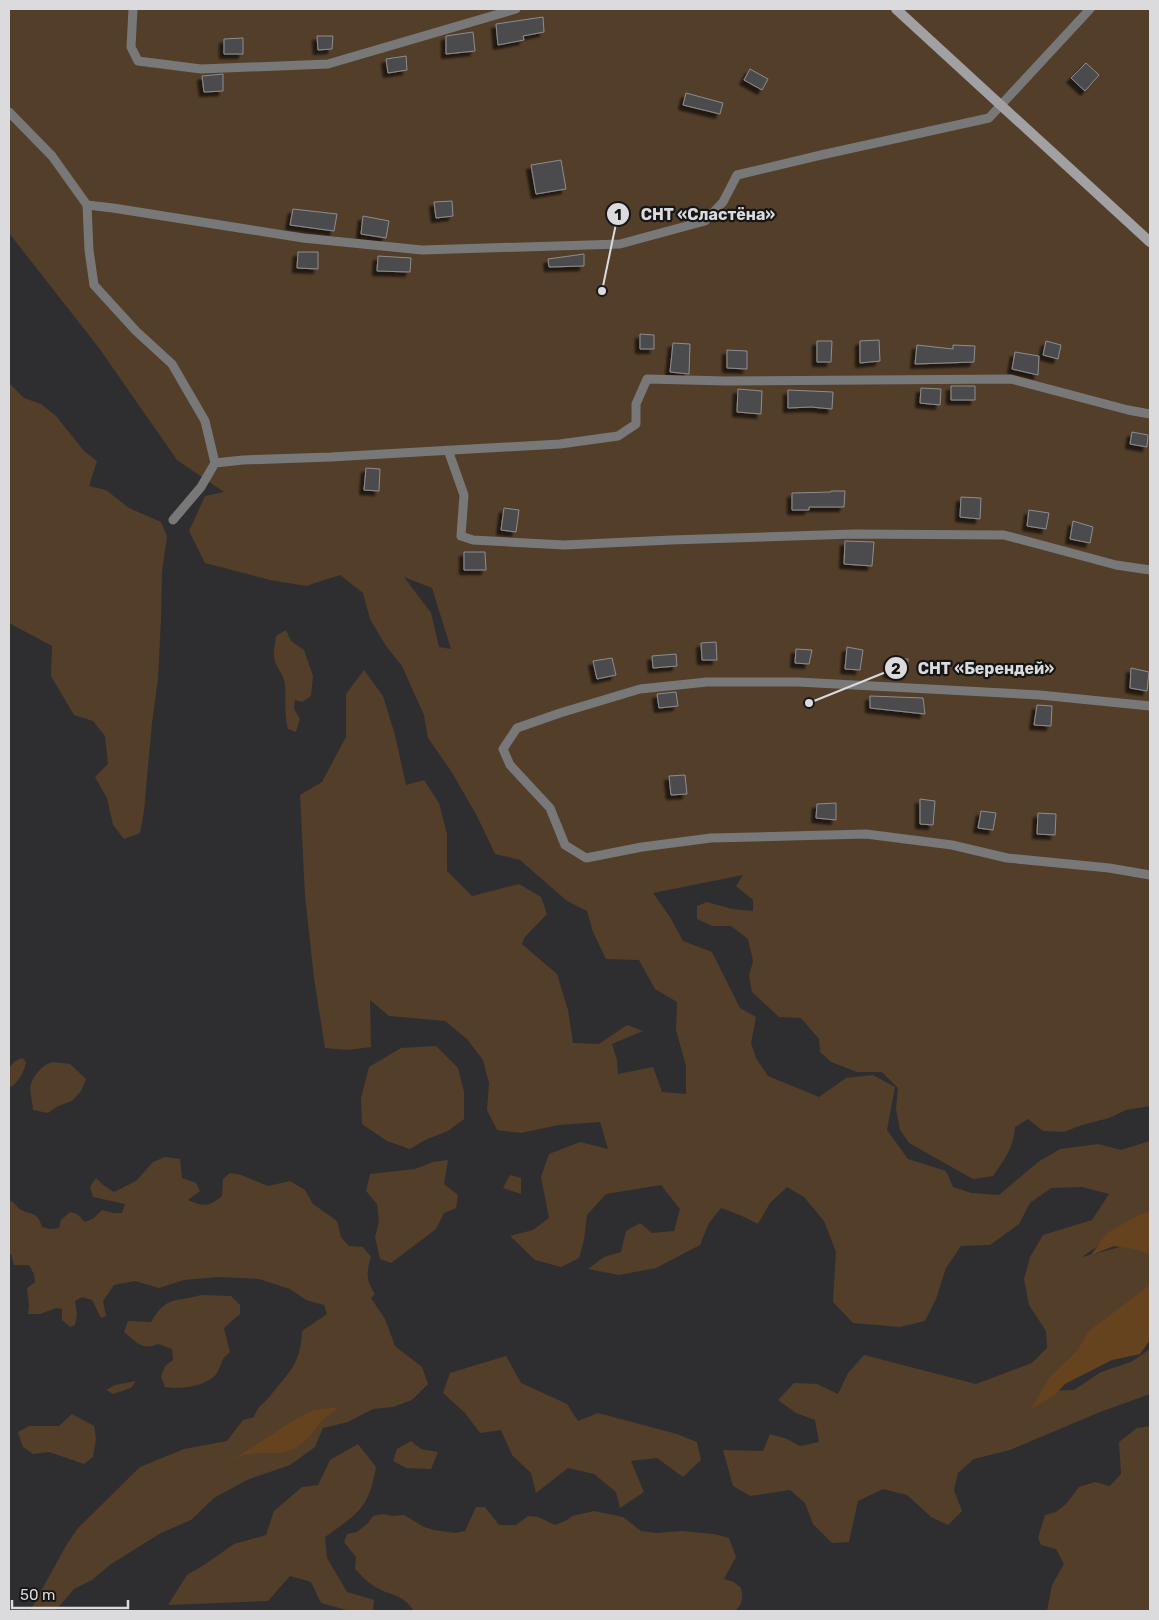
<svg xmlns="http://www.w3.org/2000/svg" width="1159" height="1620" font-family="Rubik,sans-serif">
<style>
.green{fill:#533e29;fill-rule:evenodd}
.water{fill:#66431f}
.building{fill:#4c4b4e;stroke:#8d8d8f;filter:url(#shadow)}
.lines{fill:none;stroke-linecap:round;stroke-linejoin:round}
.lane{stroke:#787879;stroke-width:9}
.secondary{stroke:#a1a1a3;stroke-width:10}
.leader{fill:none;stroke:#dbdadc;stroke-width:2}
.callout-dot{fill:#dbdadc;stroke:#161617;stroke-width:2}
.mark-label{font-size:15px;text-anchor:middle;font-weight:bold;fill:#111}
.callout-label{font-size:16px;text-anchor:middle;font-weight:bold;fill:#dbdadc;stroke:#161617;stroke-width:4.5;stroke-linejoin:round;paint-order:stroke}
</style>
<defs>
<filter id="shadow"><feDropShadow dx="-4.5" dy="4.5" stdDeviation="1" flood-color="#0009"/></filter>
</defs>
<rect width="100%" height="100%" fill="#2e2e30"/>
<path class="green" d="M 9,9 L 1150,9 L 1150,1106 L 1126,1110 L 1109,1118 L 1082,1125 L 1064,1132 L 1043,1131 L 1028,1119 L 1015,1127 C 1013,1149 1005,1159 993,1176 L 973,1179 L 909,1143 L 900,1130 L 896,1109 L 898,1088 L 882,1072 L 857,1072 L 831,1062 L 820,1052 L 819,1039 L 801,1018 L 779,1017 L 752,992 L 749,976 L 753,961 L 748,939 L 731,926 L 712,926 L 697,919 L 697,906 L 707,902 L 732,909 L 753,911 L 753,900 L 736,886 L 743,875 L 653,893 L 670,917 L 683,941 L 712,952 L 740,1008 L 756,1017 L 751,1043 L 756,1058 L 768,1076 L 819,1097 L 846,1078 L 873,1075 L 895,1087 L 887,1130 L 908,1159 L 946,1171 L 953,1187 L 971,1193 L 999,1195 L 1038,1162 L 1060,1149 L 1098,1144 L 1121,1150 L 1150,1141 L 1150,1217 L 1112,1236 L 1082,1257 L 1139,1242 L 1150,1245 L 1150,1288 L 1045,1391 L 1074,1390 L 1101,1372 L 1131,1362 L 1150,1349 L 1150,1394 L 1100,1412 L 1010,1450 L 974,1459 L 958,1473 L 954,1490 L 962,1511 L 948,1525 L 931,1517 L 907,1495 L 883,1489 L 858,1501 L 849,1542 L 832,1543 L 813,1524 L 805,1503 L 790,1490 L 750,1496 L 733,1486 L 723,1450 L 763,1451 L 770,1434 L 787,1439 L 800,1446 L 819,1442 L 815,1420 L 796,1413 L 778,1400 L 794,1383 L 817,1384 L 838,1394 L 848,1373 L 864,1355 L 976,1384 L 1032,1363 L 1047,1348 L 1046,1331 L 1029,1305 L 1024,1279 L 1030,1257 L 1043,1235 L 1092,1220 L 1109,1194 L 1082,1187 L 1051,1188 L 1030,1203 L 1019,1224 L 990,1245 L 961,1246 L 946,1268 L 936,1299 L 925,1321 L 900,1327 L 853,1323 L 833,1302 L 836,1252 L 824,1221 L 804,1197 L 787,1187 L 770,1203 L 758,1224 L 742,1216 L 721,1208 L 709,1223 L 700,1245 L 656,1268 L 619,1275 L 588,1269 L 604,1257 L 621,1252 L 626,1231 L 640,1223 L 652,1233 L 674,1231 L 680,1209 L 661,1185 L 606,1194 L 587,1215 L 584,1240 L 579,1258 L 561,1267 L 535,1260 L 510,1236 L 533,1230 L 549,1218 L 541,1177 L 549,1154 L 580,1142 L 608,1149 L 600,1122 L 559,1125 L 521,1133 L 497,1130 L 487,1110 L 489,1083 L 483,1060 L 467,1039 L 445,1021 L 389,1016 L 370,1000 L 371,1047 L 347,1050 L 325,1048 L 314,978 L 305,895 L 300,795 L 322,782 L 346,737 L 346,694 L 364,670 L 383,696 L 395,735 L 406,785 L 424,780 L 439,803 L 447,834 L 447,871 L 472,896 L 519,884 L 541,897 L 547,914 L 524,938 L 522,944 L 557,974 L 568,1010 L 573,1043 L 599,1044 L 627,1025 L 643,1031 L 612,1044 L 617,1060 L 618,1074 L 653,1067 L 662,1092 L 686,1094 L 686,1066 L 676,1030 L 677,1002 L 655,989 L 639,960 L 606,959 L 593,932 L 587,911 L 567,901 L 520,860 L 495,854 L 477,816 L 451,771 L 428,738 L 424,715 L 402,666 L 386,646 L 370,619 L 363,593 L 340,575 L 306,586 L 270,580 L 205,563 L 189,531 L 205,496 L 224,492 L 177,460 L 99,348 L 9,233 ZM 404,577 L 432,588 L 451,649 L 439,647 L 431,613 Z
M 9,383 L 24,398 L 41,404 L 56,416 L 84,451 L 97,461 L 89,486 L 106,490 L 129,508 L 161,522 L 167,536 L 162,572 L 161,619 L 158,679 L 152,723 L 144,811 L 140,833 L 124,839 L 113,825 L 107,798 L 95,777 L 108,764 L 105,736 L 93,721 L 74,715 L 51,676 L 52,646 L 9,623 Z
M 286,630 L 291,641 L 304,650 L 313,676 L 311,696 L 302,702 L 295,700 L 294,709 L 300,719 L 296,732 L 288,729 C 284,715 286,700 285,686 C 284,675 280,673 276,664 C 272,655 275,645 276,636 Z
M 436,1046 L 458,1068 L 464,1092 L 464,1119 L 448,1131 L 425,1140 L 410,1149 L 387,1141 L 362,1124 L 361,1098 L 369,1067 L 401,1048 Z
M 22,1058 L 26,1062 C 24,1073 18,1083 9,1088 L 9,1068 L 15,1061 Z
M 54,1062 L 70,1064 L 86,1079 L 81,1091 L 72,1101 L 58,1106 L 48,1113 L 33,1110 C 32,1092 25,1087 38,1072 C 43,1066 46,1064 54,1062 Z
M 165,1157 L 180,1159 L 182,1178 L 196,1183 L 200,1191 L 188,1200 C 203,1207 209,1207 222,1196 L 223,1179 L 230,1173 L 241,1175 L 268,1186 L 290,1181 L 305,1190 L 313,1204 L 337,1221 L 341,1237 L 349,1246 L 363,1247 L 371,1257 C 366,1273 366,1280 375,1294 L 371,1298 L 385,1319 L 395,1346 L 422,1367 L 428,1384 L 412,1400 L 393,1407 L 373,1409 L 348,1422 L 323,1428 L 315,1447 L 290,1465 L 247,1480 L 214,1498 L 191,1520 L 161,1533 L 111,1564 L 92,1580 L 74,1589 L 55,1611 L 30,1611 L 67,1544 L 78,1528 L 140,1467 L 184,1449 L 227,1441 L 243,1420 L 254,1417 C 259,1404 262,1406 270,1396 C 289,1372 301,1364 302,1331 L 327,1314 L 324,1305 L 306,1300 L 290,1289 L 259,1279 L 218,1277 L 184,1280 L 159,1288 L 135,1281 L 114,1285 L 103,1301 L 106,1316 L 101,1318 L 92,1300 L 82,1297 L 75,1301 L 77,1314 L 75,1325 L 70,1327 L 62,1320 L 62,1309 L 56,1308 L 40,1314 L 28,1314 L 29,1306 L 27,1288 L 35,1282 L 34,1274 L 29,1265 L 14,1265 L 11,1254 L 9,1255 L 9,1200 C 15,1202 16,1207 21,1210 C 32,1215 38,1212 42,1227 L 50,1229 L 59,1228 L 61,1220 L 70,1212 L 77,1214 L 85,1222 L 94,1218 L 102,1210 L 113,1213 L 122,1213 L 125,1204 L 93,1197 L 90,1187 L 96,1178 L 103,1185 L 114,1192 L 136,1181 L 153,1162 Z
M 448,1160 L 444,1184 L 458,1195 L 456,1208 L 444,1213 L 436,1229 L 391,1263 L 380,1259 L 375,1237 L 379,1222 L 377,1204 L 366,1191 L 370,1174 L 415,1169 L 433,1162 Z
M 510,1175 L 521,1178 L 521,1194 L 503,1188 Z
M 201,1295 L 231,1296 L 240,1305 L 240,1314 L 224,1328 L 230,1352 C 219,1362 224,1360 218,1371 C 211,1386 179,1390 165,1387 L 161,1377 L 165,1366 L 173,1360 L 172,1349 L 158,1344 C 141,1351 137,1342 124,1332 L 128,1321 L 151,1322 C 168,1294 175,1303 201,1295 Z
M 506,1356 L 521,1383 L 567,1404 L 578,1421 L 598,1413 L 677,1434 L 697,1442 L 701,1460 L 683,1477 L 657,1458 L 631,1461 L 644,1492 L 620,1508 L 616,1492 L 594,1474 L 568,1468 L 536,1493 L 531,1473 L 512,1455 L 501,1430 L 480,1433 L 465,1413 L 443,1393 L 450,1373 Z
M 136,1381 L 131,1388 L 113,1394 L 106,1390 L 115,1385 Z
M 72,1414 L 94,1426 L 96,1439 L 93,1457 L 84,1464 L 49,1452 L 33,1454 L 23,1447 L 18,1432 L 29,1426 L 59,1426 Z
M 1150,1426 L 1150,1611 L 1047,1611 L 1052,1585 L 1064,1564 L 1056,1549 L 1041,1545 L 1038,1538 L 1045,1515 L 1056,1512 L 1066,1504 L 1079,1487 L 1095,1482 L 1110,1486 L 1121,1474 L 1119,1442 L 1137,1428 Z
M 411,1441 L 421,1449 L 438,1452 L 431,1469 L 406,1468 L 393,1461 L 397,1449 Z
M 358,1444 L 376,1467 C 369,1509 357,1514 325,1537 L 327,1558 L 347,1592 L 374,1600 L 373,1611 L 350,1611 L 321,1603 L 311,1582 L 290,1576 L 268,1601 L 168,1605 L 187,1575 L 204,1565 L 234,1544 L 266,1535 L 274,1511 L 302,1487 L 318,1485 L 330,1460 Z
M 476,1507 L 485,1507 L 499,1525 L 516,1525 L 528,1516 L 538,1517 L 555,1525 L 567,1520 L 572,1516 L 594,1511 L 623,1517 L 641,1531 L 656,1533 L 682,1531 L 714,1534 L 729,1538 L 736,1557 L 724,1579 L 734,1582 L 741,1588 C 743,1598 743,1604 735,1611 L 414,1611 C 401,1593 394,1597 377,1588 C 368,1583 362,1576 355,1569 L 356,1557 L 344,1542 L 347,1534 L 357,1532 L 368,1523 L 373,1516 L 383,1514 L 392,1516 L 404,1515 L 424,1527 L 434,1530 L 455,1533 L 465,1531 Z"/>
<path class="water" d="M 1150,1211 L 1150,1254 L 1134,1249 L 1114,1246 L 1091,1255 L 1107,1233 L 1137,1216 Z
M 1150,1285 L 1150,1340 L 1140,1354 L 1112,1360 L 1065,1384 L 1055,1395 L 1031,1409 L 1049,1378 L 1076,1352 L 1089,1331 Z
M 340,1407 L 323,1419 L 310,1436 L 295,1449 L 281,1453 L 261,1453 L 244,1455 L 234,1459 L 296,1419 L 313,1410 Z"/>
<path class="building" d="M 543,17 L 544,32 L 523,36 L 524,40 L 498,45 L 496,24 Z
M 473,32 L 475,51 L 446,54 L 446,36 Z
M 317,36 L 333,36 L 332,49 L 318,50 Z
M 243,38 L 243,54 L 224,54 L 224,39 Z
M 406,56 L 407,70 L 388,73 L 386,59 Z
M 1086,63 L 1099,75 L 1085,91 L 1071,78 Z
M 750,69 L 768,79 L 762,90 L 744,80 Z
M 223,74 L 223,91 L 204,92 L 202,76 Z
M 686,93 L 723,103 L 720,114 L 683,105 Z
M 561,160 L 566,189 L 536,194 L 531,165 Z
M 452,201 L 453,216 L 436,218 L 434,202 Z
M 293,209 L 337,214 L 334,231 L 290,225 Z
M 363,216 L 389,221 L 386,238 L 361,234 Z
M 298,252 L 318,252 L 318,269 L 297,268 Z
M 584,254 L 584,266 L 549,267 L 548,259 Z
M 378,256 L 411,258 L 410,272 L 377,271 Z
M 640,334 L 654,335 L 654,349 L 640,349 Z
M 879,340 L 880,361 L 860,363 L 860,341 Z
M 817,341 L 832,341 L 831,362 L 817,362 Z
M 1046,341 L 1061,345 L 1058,359 L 1043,355 Z
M 673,343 L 690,344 L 689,374 L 670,372 Z
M 917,345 L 953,349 L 953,345 L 975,346 L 974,362 L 915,364 Z
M 727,350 L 747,351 L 747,369 L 727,368 Z
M 1015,352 L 1039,356 L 1038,375 L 1012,369 Z
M 951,386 L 975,386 L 975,400 L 951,400 Z
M 921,388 L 941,389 L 940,405 L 920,403 Z
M 738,389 L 762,391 L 761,414 L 737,412 Z
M 788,390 L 833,392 L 832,409 L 811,407 L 788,408 Z
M 1132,432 L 1148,435 L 1147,447 L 1130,444 Z
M 366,468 L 380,469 L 379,491 L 364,490 Z
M 831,491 L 845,491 L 844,507 L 809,507 L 809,510 L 792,510 L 792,493 L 831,492 Z
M 961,497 L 981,498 L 980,519 L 960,517 Z
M 504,508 L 519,510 L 516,532 L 501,530 Z
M 1029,510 L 1049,513 L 1046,529 L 1027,526 Z
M 1073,521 L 1093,527 L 1090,543 L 1070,539 Z
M 845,541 L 874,542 L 872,566 L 844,564 Z
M 464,552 L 485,552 L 486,570 L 464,570 Z
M 716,642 L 717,660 L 702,660 L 701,643 Z
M 847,647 L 863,650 L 860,670 L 845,669 Z
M 796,649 L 812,650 L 809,664 L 795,663 Z
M 676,654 L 677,666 L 653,668 L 652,656 Z
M 612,658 L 616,675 L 597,679 L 593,661 Z
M 889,658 L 908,659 L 907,675 L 888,673 Z
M 1131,668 L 1149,672 L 1147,691 L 1130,688 Z
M 676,692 L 678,706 L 659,708 L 657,694 Z
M 870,696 L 923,698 L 925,714 L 870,708 Z
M 1037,705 L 1052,706 L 1051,726 L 1034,725 Z
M 685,775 L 687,794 L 671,795 L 669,776 Z
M 920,799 L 935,801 L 933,825 L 920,824 Z
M 836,803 L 836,820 L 816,818 L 817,804 Z
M 981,811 L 996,813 L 993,830 L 978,828 Z
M 1038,813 L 1056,814 L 1055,835 L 1037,834 Z"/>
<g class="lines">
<path class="lane" d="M 133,9 L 131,47 L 138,61 L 201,69 L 328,64 L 516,9
M 9,112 L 52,156 L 87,205 L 89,250 L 94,285 L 136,331 L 172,364 L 205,421 L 215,463
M 87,205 L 113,208 L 303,238 L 422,250 L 620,244 L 705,221 L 723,202 L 737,175 L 821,155 L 989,118 L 1090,9
M 448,450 L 464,495 L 461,536 L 473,540 L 564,545 L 671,540 L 854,534 L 1004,535 L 1116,565 L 1150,570
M 173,520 L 201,487 L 215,463 L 243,460 L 331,457 L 560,444 L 618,436 L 636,424 L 636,404 L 647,379 L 726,381 L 1011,379 L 1128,410 L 1150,414
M 1150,706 L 1040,695 L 798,682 L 707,682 L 640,689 L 560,713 L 517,728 L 503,749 L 510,765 L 550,808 L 565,845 L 586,858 L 642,847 L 711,838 L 866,834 L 952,845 L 1007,858 L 1109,868 L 1150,875"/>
<path class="secondary" d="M 896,9 L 1150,242"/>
</g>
<path class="leader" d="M602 291L618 214M809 703L896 668"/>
<g class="callout-dot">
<circle cx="602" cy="291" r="5"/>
<circle cx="809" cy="703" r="5"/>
<circle cx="618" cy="214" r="12"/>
<circle cx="896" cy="668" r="12"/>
</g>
<g class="mark-label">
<text x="618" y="220">1</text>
<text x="896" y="674">2</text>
</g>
<g class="callout-label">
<text x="708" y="220">СНТ «Сластёна»</text>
<text x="986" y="674">СНТ «Берендей»</text>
</g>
<rect width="1159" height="1620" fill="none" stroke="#dbdadc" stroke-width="20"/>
<path d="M12 1600v8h116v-8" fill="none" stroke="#dbdadc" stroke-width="2.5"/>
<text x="20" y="1600" font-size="15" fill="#dbdadc" stroke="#161617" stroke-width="4" paint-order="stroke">50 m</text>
</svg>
